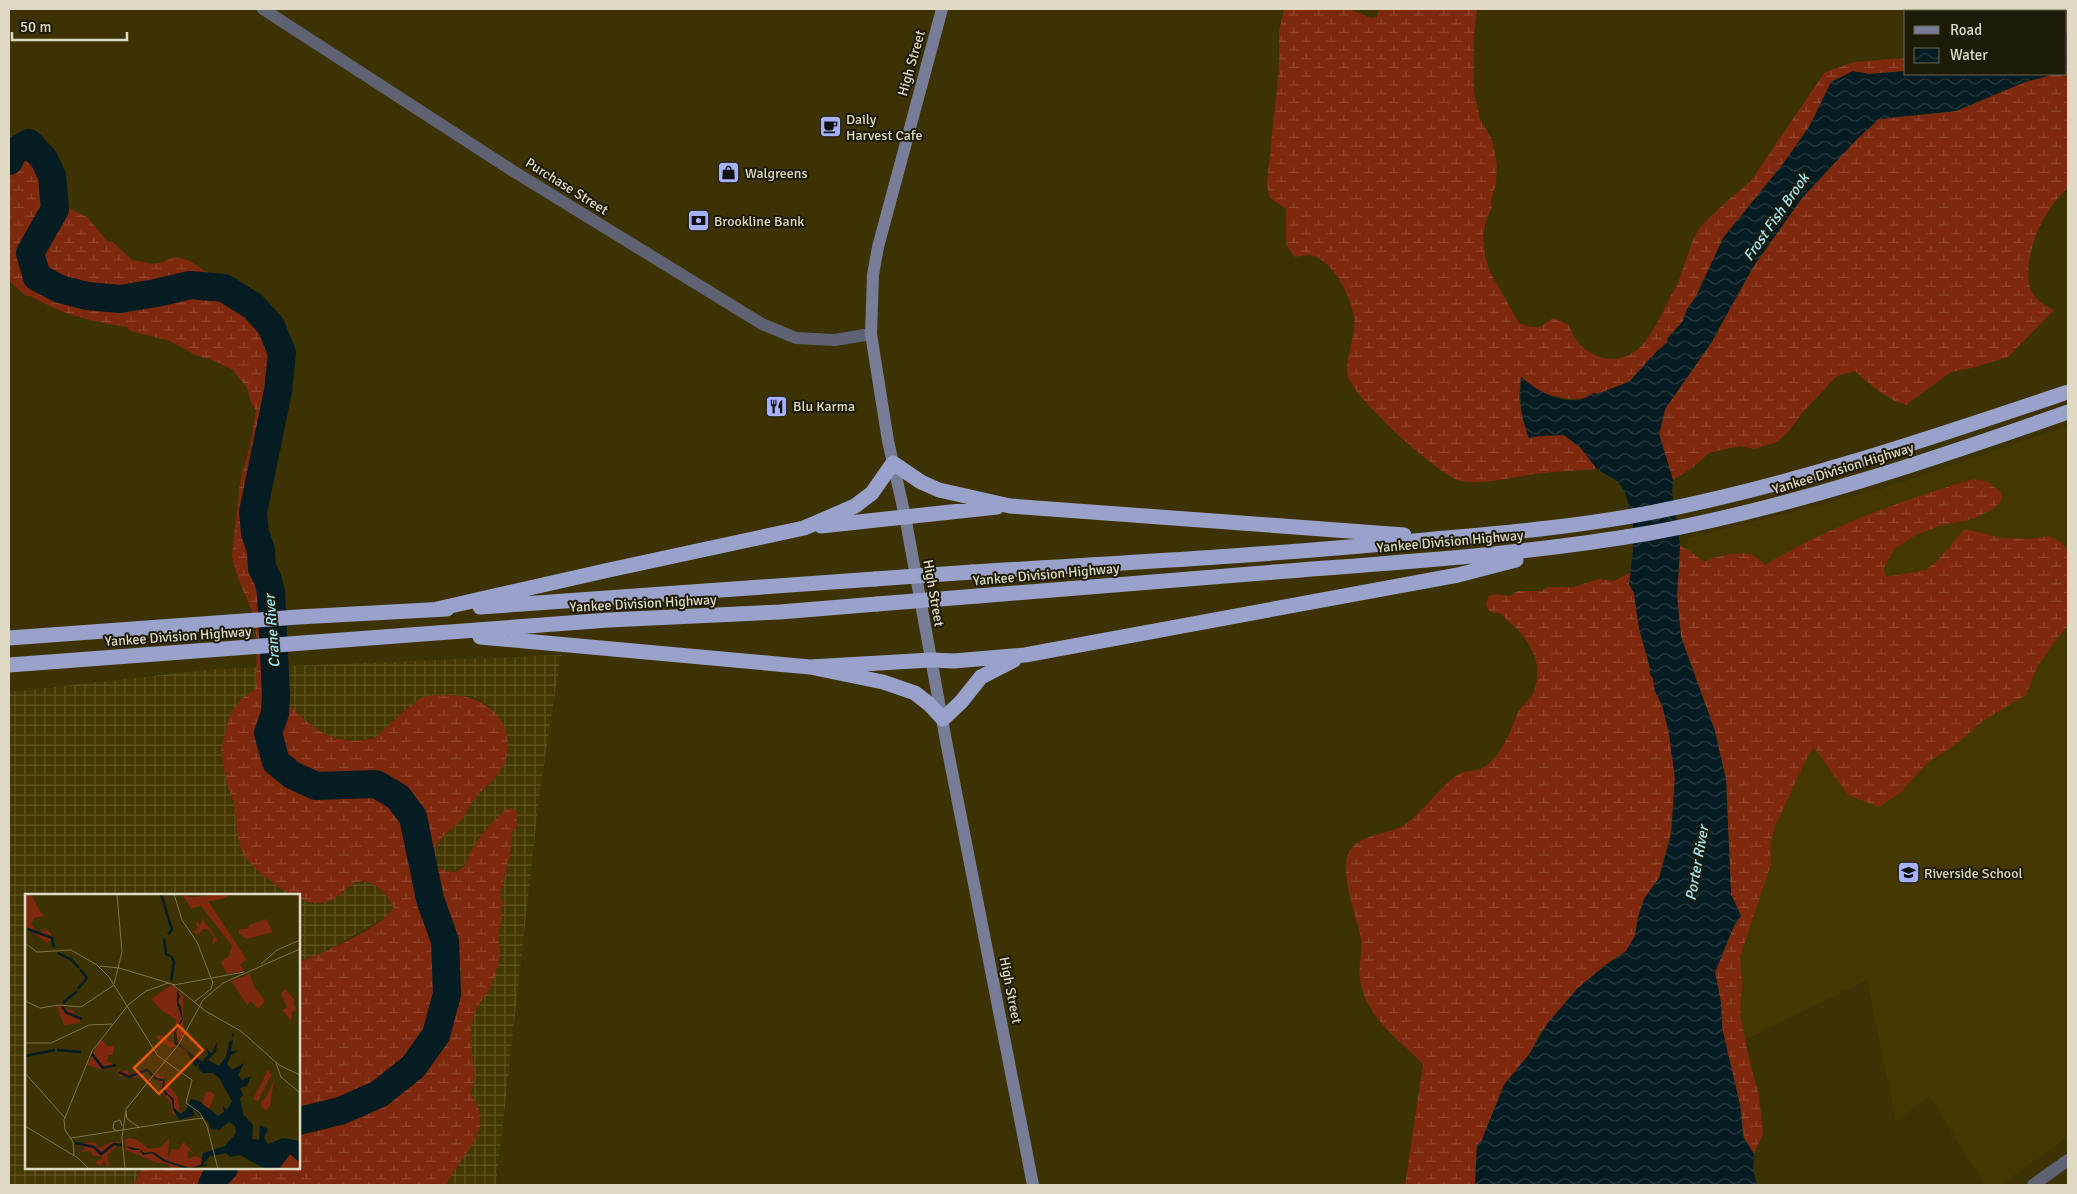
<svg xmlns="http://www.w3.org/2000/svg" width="2077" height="1194" font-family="Signika,sans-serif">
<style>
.built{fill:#443800}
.industrial{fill:url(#industrial-grid)}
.wetland{fill:url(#wetland-marsh)}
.water{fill:url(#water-waves)}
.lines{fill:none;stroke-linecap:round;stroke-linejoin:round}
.river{stroke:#041c22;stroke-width:28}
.tertiary{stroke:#5f6273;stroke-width:12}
.secondary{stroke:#777c97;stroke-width:12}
.motorway{stroke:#9aa2cc;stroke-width:15}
.motorway-bridge{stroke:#9aa2cc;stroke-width:15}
.labels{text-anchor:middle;stroke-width:4;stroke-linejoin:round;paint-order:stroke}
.street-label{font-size:14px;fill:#dfdac3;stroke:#1e1a08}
.poi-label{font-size:14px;fill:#dfdac3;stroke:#1e1a08;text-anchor:start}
.water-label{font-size:15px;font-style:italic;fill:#9fe7fb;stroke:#1e1a08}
.inset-river{fill:none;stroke:#041c22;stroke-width:2.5}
.inset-road{fill:none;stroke:#7d7550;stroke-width:1}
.view{fill:#e8590c;fill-opacity:0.15;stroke:#e8590c;stroke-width:2.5}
.inset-edge{fill:none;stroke:#dfdac3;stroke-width:2.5}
</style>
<defs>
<pattern id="industrial-grid" width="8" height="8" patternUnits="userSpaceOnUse" patternTransform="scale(1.25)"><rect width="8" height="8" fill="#443800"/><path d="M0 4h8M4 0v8" fill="none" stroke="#5f5424"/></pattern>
<pattern id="wetland-marsh" width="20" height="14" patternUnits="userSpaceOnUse" patternTransform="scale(1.25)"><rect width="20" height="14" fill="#7e280e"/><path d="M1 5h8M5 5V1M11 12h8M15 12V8" fill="none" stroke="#90472f"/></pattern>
<pattern id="water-waves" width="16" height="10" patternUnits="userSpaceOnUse" patternTransform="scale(1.25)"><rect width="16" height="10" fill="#041c22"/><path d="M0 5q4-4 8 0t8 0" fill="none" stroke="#283c40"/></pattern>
</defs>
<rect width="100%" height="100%" fill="#3c3204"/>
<path class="built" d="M 2068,426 L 2068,1136 L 2001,1185 L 1985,1185 L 1929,1096 L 1896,1122 L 1867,980 L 1733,1046 L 1682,581 L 1688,538 L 1881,489 Z"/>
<path class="industrial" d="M 561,655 L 540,790 L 496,1185 L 423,1185 L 459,1066 L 511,850 L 512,832 L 506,809 L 489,826 L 466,863 L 459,869 L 450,872 L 441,871 L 428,860 L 441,839 L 461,820 L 476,797 L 496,778 L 493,711 L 487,704 L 470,696 L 417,702 L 375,738 L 357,741 L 338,739 L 321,733 L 292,710 L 282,695 L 278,683 L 227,785 L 234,802 L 238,839 L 278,887 L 294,895 L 26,895 L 26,1168 L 142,1168 L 134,1185 L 9,1185 L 9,692 L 216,669 Z
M 360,882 L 369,882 L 377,886 L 390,899 L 394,908 L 389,915 L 325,952 L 299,962 L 299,898 L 303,900 L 337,897 L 351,885 Z"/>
<path class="wetland" d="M 1284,9 L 1349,9 L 1371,18 L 1377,17 L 1379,9 L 1477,9 L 1474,34 L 1474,92 L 1480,119 L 1492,140 L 1497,165 L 1496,183 L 1491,201 L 1492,207 L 1486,221 L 1483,236 L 1485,256 L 1490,272 L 1519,323 L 1531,327 L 1540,327 L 1553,318 L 1569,325 C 1574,340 1584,352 1600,357 C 1636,367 1651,335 1665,308 C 1669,301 1670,294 1676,288 L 1693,240 L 1700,227 L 1726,202 L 1750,182 L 1825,72 L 1854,62 L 1906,58 L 1906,71 L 1868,74 L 1853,71 L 1821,107 L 1809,127 L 1783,164 L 1723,238 L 1707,276 L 1702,281 L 1696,297 L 1687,309 L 1683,321 L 1668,337 L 1667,343 L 1657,351 L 1629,382 L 1585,398 L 1570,399 L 1544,394 L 1521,377 L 1519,398 L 1523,421 L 1540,436 L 1563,435 L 1580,447 L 1597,469 C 1575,471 1552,471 1529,475 C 1507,478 1484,485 1461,481 C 1440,477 1354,398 1348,377 C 1344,358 1357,335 1354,317 C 1351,297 1333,259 1310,255 C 1306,255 1300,256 1295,257 L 1286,245 L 1286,209 L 1270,198 L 1267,184 L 1279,67 L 1279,32 Z
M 2031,9 L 2068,9 L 2068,32 L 2066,33 L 2066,11 L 2031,11 Z
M 2068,70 L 2068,188 C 2044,208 2020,258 2031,290 C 2035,300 2045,305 2054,310 L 2008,357 L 1972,368 L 1951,372 L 1906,405 C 1886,399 1871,385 1855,371 L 1837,376 L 1802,413 L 1789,431 L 1777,442 L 1754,449 L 1740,446 L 1709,453 L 1692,468 L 1673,480 L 1659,434 L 1665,409 L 1711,343 L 1753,267 L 1802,198 L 1857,139 L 1879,119 L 1956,111 L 2025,82 L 2055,74 L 2066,74 L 2066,71 Z
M 9,146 L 21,149 L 34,159 L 43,181 L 58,199 L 71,209 L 87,217 L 107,241 L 113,242 L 132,260 L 153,264 L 163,262 L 174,257 C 179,258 184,258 189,261 C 199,265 207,275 217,279 C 225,283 234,285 242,289 C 264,300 281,322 289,345 C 305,394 269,441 263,488 C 260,510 258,539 265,560 C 268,569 275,570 276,583 C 277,596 275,608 275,621 C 275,631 280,641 280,651 C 279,657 277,663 276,669 C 275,696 294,712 314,727 C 330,740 354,744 375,738 C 387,728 410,703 424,697 C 431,695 440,695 447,695 C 486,694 517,721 505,762 C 500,778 486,785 476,797 C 470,804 467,812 462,819 C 456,826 448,831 442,838 C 436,844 433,853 428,860 C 439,869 454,879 466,864 C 468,861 468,856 470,853 C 476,840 487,828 497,818 C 502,813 505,808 512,808 L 517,812 L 517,827 L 512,832 L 511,850 L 500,895 L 503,904 L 501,908 L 502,919 L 498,934 L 500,953 L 498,966 L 489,990 L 475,1010 L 471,1027 L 472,1056 L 475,1076 L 471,1094 L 479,1110 L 480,1127 L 474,1141 L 445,1185 L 134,1185 L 142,1168 L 299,1168 L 299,962 C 325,952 378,930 394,908 C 387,892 369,874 351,885 C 347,888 343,892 339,895 C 327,905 312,905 299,898 L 299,895 L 294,895 L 278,887 L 257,870 L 244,856 L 238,839 L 234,803 L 227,785 L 221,749 L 230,714 L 241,699 L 256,689 L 257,643 L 254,616 L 236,573 L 232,555 L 240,482 L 250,446 L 256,410 L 251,403 L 247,388 L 232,369 L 212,360 L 195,355 L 170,341 L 130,331 L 127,327 C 92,322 61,314 30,296 L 26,296 L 9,281 Z
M 1974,479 L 1988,482 L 2001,492 L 2002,500 L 1993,509 L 1973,519 L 1939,526 L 1916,535 L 1894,549 L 1884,568 L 1886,577 L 1926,570 L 1939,559 L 1965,529 L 2001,538 L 2030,539 L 2049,536 L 2061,542 L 2067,549 L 2068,627 L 2059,636 L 2037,667 L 2026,695 L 1984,720 L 1954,746 L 1928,762 L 1900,793 L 1879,807 L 1848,795 L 1814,747 L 1808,756 L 1775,826 L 1770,845 L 1771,864 L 1740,957 L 1742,983 L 1740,1015 L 1749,1058 L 1759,1096 L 1763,1134 L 1754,1154 L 1744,1137 L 1740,1105 L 1722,1028 L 1721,1003 L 1715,972 L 1734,926 L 1741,916 L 1731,895 L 1726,780 L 1715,731 L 1681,637 L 1677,596 L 1680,545 L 1705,562 C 1715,556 1740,551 1752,555 C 1757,557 1762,562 1765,565 C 1830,526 1902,500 1974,479 Z
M 1631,572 L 1629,584 L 1634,593 L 1639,628 L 1650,668 L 1650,674 L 1653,678 L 1655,691 L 1662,705 L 1669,733 L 1675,779 L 1671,831 L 1659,878 L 1646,896 L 1638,917 L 1635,936 L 1626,951 L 1604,966 L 1577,989 L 1541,1032 L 1530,1053 L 1504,1085 L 1481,1142 L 1477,1145 L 1475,1185 L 1405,1185 L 1423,1064 C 1398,1039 1363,1015 1360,977 C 1358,965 1363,952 1361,939 C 1357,917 1340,876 1348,854 C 1356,834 1388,835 1404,825 C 1424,812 1436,790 1456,776 C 1464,770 1476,772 1484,767 C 1499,758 1511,732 1516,717 C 1519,707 1529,702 1533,693 C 1543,671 1535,651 1521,633 C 1515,626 1506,620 1500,613 L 1494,613 L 1488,610 L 1486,604 L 1489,596 L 1496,594 L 1510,596 L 1518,591 L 1541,591 L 1548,587 L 1574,587 L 1598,579 L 1614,581 Z"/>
<path class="water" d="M 2068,32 L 2068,70 L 2066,71 L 2066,33 Z
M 1853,71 L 1869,74 L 1906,71 L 1906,74 L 2055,74 L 2025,82 L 1956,111 L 1879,119 L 1857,139 L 1802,198 L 1753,267 L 1711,343 L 1665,409 L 1659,434 L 1673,480 L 1672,491 L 1680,545 L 1677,596 L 1681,637 L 1715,731 L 1726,780 L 1731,894 L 1741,916 L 1734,926 L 1715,972 L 1721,1003 L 1722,1028 L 1740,1105 L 1743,1137 L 1754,1154 L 1753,1170 L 1757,1185 L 1475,1185 L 1477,1145 L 1481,1142 L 1504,1085 L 1530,1053 L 1547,1024 L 1577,989 L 1604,966 L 1626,951 L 1635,936 L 1638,917 L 1644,899 L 1659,878 L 1671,836 L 1675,779 L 1669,733 L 1662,705 L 1655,691 L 1653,678 L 1650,674 L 1650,668 L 1639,628 L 1634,593 L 1629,584 L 1633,550 L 1633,518 L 1624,490 L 1617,481 L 1597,469 L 1580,447 L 1564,435 L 1540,436 L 1529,438 C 1521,417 1519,400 1521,377 C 1536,392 1574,411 1593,393 L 1597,394 L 1629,382 L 1657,351 L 1667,343 L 1668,338 L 1683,321 L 1687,309 L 1696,297 L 1723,238 L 1783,164 L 1809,127 L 1831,82 Z"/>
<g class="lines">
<path class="river" d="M 9,161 L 13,152 L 29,143 L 44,159 L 52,176 L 55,209 L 30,253 L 37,277 L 60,289 L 87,296 L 120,299 L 156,293 L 190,285 L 224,288 L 253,306 L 271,326 L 282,353 L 278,391 L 253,512 L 255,533 L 261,550 L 262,568 L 268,580 L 271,592 L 276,694 L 275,713 L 268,733 L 276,762 L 292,775 L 316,786 L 376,784 L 398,797 L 413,817 L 430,899 L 445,941 L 447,994 L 436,1035 L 413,1067 L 379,1094 L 340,1111 L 299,1121
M 212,1185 L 216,1176 L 224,1168"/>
<path class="tertiary" d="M 263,9 L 513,171 L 762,324 L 796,338 L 835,340 L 871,334
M 2033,1185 L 2068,1160"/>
<path class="secondary" d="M 942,9 L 878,247 L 873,275 L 871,334 L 888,441 L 905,516 L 946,741 L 1033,1185"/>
<path class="motorway" d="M 821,526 L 997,507
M 972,572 C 1123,563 1275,555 1425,540 C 1502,533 1578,527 1654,512 C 1796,484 1931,438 2068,392
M 978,596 C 1085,587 1193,578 1301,570 C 1418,561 1534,553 1650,533 C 1793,507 1931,460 2068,412
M 480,607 L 875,579
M 437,609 L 609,570 L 804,528 L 855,506 L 872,493 L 893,463 L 921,482 L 939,490 L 1010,506 L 1404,535
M 480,637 L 810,667 L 883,682 L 915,693 L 929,704 L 943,719 L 961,702 L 981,677 L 1014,660
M 9,638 L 298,617 L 447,609
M 9,665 L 609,620 L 780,612 L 877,604
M 810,667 L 931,660 L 954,661 L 1025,655 L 1458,575 L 1516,560"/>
<path class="motorway-bridge" d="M 875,579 L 972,572
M 877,604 L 978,596"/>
</g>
<defs>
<symbol id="cafe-square" viewBox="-11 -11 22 22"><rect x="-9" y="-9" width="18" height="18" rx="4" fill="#a5b1fc" stroke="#1e1a08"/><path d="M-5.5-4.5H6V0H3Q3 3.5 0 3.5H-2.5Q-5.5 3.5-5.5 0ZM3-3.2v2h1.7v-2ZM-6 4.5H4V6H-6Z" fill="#111"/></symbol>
<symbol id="shop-square" viewBox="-11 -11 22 22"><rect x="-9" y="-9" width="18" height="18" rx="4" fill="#a5b1fc" stroke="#1e1a08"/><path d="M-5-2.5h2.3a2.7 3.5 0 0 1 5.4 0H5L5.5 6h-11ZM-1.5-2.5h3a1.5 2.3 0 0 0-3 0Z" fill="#111"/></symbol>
<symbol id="bank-square" viewBox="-11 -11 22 22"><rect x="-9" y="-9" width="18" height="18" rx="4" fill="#a5b1fc" stroke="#1e1a08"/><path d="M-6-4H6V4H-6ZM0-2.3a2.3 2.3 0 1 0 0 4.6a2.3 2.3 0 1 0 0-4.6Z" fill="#111"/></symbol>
<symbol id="restaurant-square" viewBox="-11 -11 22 22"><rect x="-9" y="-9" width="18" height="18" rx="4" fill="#a5b1fc" stroke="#1e1a08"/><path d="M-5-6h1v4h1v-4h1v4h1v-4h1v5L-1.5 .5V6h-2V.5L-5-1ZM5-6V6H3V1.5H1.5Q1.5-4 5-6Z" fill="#111"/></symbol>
<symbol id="school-square" viewBox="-11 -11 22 22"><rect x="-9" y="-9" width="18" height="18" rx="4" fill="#a5b1fc" stroke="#1e1a08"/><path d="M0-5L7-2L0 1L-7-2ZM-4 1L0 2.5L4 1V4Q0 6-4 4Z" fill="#111"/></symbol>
</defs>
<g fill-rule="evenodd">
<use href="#cafe-square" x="818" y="114" width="25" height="25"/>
<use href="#shop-square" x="716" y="160" width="25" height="25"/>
<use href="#bank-square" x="686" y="208" width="25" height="25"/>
<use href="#restaurant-square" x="764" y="394" width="25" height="25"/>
<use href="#school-square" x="1896" y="860" width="25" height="25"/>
</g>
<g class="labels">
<g class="street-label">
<text transform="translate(911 63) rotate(-74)" y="5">High Street</text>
<text transform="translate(567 186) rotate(32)" y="5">Purchase Street</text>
<text transform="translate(1843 468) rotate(-17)" y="5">Yankee Division Highway</text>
<text transform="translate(1450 541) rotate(-5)" y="5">Yankee Division Highway</text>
<text transform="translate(1046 574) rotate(-5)" y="5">Yankee Division Highway</text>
<text transform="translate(934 593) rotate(80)" y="5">High Street</text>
<text transform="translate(643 603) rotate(-3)" y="5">Yankee Division Highway</text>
<text transform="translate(178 636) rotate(-4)" y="5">Yankee Division Highway</text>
<text transform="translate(1011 990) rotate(79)" y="5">High Street</text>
</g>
<g class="poi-label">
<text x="846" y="124">Daily<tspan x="846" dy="16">Harvest Cafe</tspan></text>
<text x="745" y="178">Walgreens</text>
<text x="714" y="226">Brookline Bank</text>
<text x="793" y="411">Blu Karma</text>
<text x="1924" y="878">Riverside School</text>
</g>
<g class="water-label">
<text transform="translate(1776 217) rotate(-55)" y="5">Frost Fish Brook</text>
<text transform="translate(272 631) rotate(-94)" y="5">Crane River</text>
<text transform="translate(1697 863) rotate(-80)" y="5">Porter River</text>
</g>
</g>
<g transform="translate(25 894)">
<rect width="275" height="275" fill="#3c3204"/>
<path d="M 157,0 L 165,3 L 203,0 L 201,4 L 174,9 L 176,12 L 166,15 ZM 265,260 L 275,269 L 275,275 L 252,275 Z" fill="#7e280e"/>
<path d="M 147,91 L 158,101 L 159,140 L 153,149 L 151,137 L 156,128 L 149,137 L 151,148 L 149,151 L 152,151 L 146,154 L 130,143 L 137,141 L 146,149 L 151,147 L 149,137 L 154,113 ZM 260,95 L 270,106 L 268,109 L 272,116 L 267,118 L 266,127 L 257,116 L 262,113 L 256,100 ZM 95,174 L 96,178 L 102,176 L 104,180 L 121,175 L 129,183 L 134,179 L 136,184 L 137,181 L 153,204 L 155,219 L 149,216 L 149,207 L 141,199 L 147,206 L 148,215 L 153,222 L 148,220 L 145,208 L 137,198 L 136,185 L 131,187 L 122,177 L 111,184 L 95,182 L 92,177 ZM 103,244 L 111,245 L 124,255 L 136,253 L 144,244 L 143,267 L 146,255 L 153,256 L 159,248 L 170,261 L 163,256 L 163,265 L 170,262 L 178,265 L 176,271 L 164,274 L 142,267 L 128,258 L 119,259 L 115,256 L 118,260 L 127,259 L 138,267 L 162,275 L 146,275 L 144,270 L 130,268 L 101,256 L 100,246 ZM 69,248 L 74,254 L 87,248 L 95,248 L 97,253 L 92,252 L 82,261 L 84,271 L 82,274 L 80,267 L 75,272 L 71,269 L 73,265 L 77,266 L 76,262 L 68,262 L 65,257 L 56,258 L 60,254 L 52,250 Z" fill="#7e280e"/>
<path d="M 76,145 L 82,152 L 89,152 L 88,161 L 83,161 L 83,166 L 80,166 L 90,171 L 88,174 L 78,176 L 62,171 Z" fill="#7e280e"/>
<path d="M 6,0 L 16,19 L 20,22 L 9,24 L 6,30 L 14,39 L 21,35 L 26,40 L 26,46 L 22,49 L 0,32 L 0,1 ZM 183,7 L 222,66 L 215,70 L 219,77 L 202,80 L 196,68 L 204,62 L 207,52 L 174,9 ZM 177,25 L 193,46 L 187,50 L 189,43 L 184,36 L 178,35 L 172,41 L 169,37 L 173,35 L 171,28 L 176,31 ZM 241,25 L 248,38 L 222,45 L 214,40 L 214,35 L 223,35 L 224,31 ZM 225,80 L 229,93 L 240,107 L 233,115 L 226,107 L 222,111 L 206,87 ZM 147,91 L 151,101 L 154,127 L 136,116 L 126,105 ZM 31,111 L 49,117 L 49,123 L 55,121 L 55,129 L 39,131 ZM 243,176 L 247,180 L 233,207 L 228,205 ZM 249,186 L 245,212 L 241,216 L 236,213 L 236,207 L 240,205 ZM 185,197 L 190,201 L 184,215 L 177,210 L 181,198 Z" fill="#7e280e"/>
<path d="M 152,96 L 155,102 L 153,108 L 156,113 L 158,125 L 151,137 L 153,149 L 177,168 L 183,161 L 181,153 L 186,160 L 192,148 L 191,158 L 183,166 L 194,172 L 201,163 L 204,148 L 208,145 L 207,140 L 209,139 L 206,157 L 213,157 L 206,161 L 202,170 L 207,176 L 219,169 L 213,181 L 217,186 L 226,182 L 222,192 L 215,194 L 218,201 L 215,204 L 218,220 L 228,231 L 227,245 L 234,246 L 235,231 L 243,235 L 239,244 L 243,250 L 258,244 L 275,247 L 275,269 L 273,275 L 274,268 L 265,260 L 254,275 L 240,275 L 215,261 L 205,263 L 201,259 L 185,262 L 178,270 L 184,271 L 162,275 L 138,267 L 127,259 L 118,261 L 115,256 L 108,256 L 100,252 L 114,255 L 119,259 L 128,258 L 142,267 L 166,274 L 176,271 L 178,259 L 200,252 L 211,239 L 210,232 L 204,228 L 194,236 L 186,235 L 183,228 L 168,215 L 169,222 L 154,226 L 148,215 L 147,206 L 140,198 L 149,205 L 149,214 L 156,220 L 161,216 L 166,205 L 174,207 L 193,222 L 199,218 L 198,212 L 202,216 L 207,207 L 194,184 L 188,179 L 177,179 L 173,174 L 175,168 L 170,173 L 161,156 L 149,150 L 149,137 L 157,125 L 152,108 Z" fill="#041c22"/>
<path class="inset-river" d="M 136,0 L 147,36 L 143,40M 3,35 L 27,44 L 29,54M 139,45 L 141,60 L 145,62M 33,59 L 47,66 L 54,74M 146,87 L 149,68 L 146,62M 53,95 L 62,84 L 55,75M 38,109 L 52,97M 37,113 L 42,119 L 57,125M 32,156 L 56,158M 67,160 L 78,174 L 91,171M 0,162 L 30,156M 94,178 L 104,183 L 122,176 L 131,185 L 139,186 L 138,195 L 142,201M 50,249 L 69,253M 69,253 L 76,260 L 89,250 L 97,251"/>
<path class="inset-road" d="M 149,0 L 157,26 L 172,48 L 188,89M 0,49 L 12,58 L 46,56 L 72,71 L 84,83 L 133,162 L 167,186 L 161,209 L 175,219 L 182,232 L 193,275M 236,70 L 252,56 L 275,46M 75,72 L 94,74 L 144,89M 89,90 L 97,58 L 92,0M 148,91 L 182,118 L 216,137 L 254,171 L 275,181M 149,91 L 219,78M 0,107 L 15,114 L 34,111 L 56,113 L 89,91M 169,108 L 186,95 L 188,87M 0,149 L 26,149 L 64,131 L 87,130M 251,169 L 256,183 L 275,199M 0,179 L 40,224M 101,217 L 102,225 L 114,233M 128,231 L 178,224M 0,232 L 53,264 L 64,275M 93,237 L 88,235 L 89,228 L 95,226 L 97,232M 46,244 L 129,231M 49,261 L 48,248 L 40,236 L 39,226 L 67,157 L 104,110 L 121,97 L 143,89 L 150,91M 100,275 L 97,244 L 101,215 L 154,150 L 178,106 L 198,89 L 275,55"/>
<path class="view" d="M 153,131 L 178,156 L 134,200 L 109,174 Z"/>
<rect width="275" height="275" class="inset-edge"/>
</g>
<rect width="2077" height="1194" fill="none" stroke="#dfdac3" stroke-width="20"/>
<rect x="1904" y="10" width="162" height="65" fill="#1e1a08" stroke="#6b6753"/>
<rect x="1914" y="26" width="25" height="8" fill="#777c97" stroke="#6b6753"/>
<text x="1950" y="35" font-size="15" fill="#dfdac3">Road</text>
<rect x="1914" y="48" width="25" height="15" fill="url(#water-waves)" stroke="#6b6753"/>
<text x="1950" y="60" font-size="15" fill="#dfdac3">Water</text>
<path d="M12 32v8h115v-8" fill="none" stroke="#dfdac3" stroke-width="2.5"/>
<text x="20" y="32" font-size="15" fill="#dfdac3" stroke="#1e1a08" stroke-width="4" paint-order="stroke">50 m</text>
</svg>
